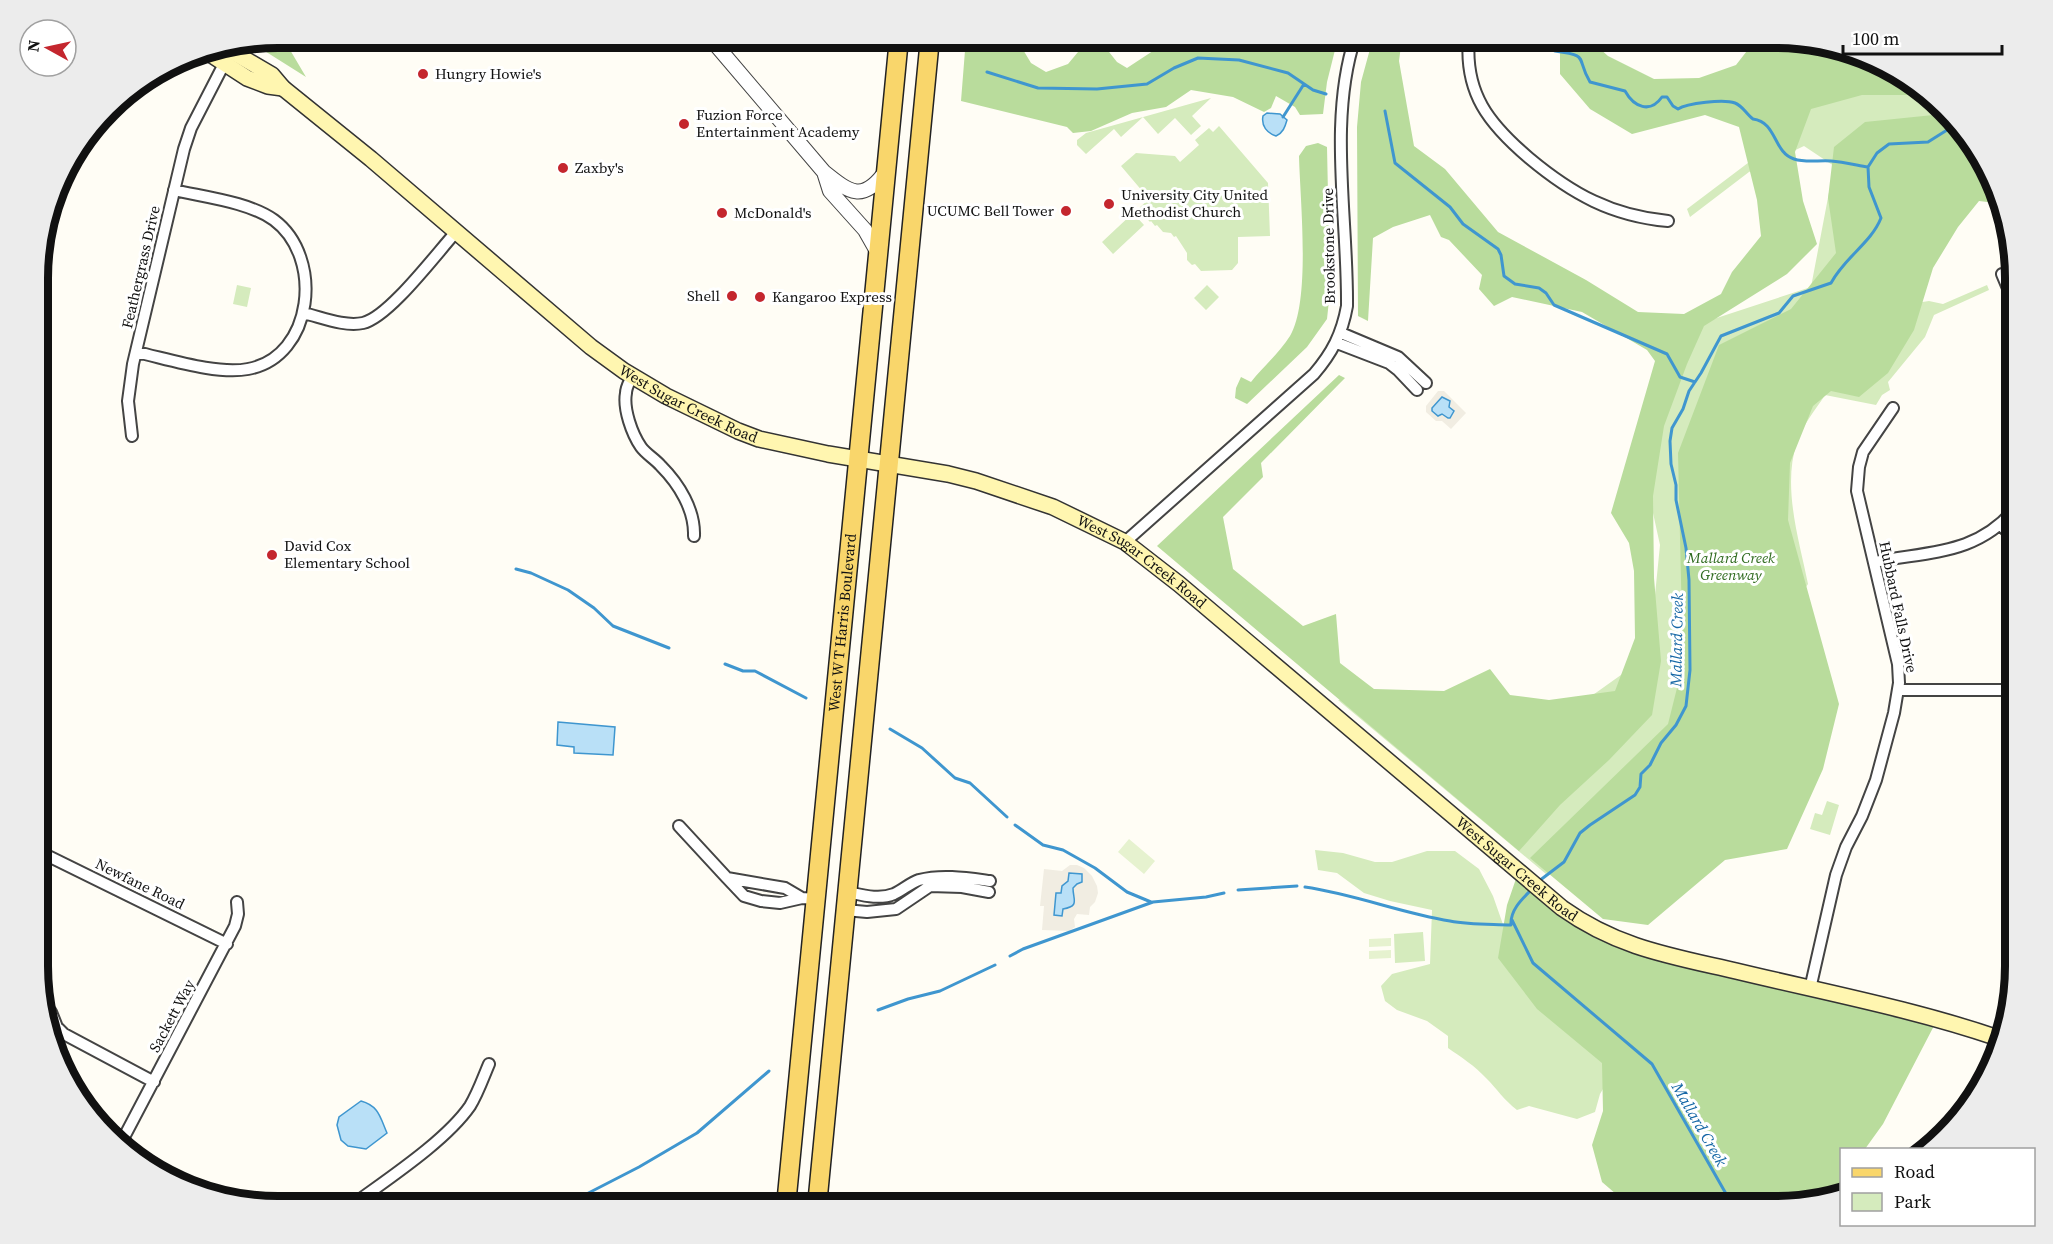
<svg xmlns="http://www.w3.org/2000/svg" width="2053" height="1244" font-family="'Source Serif 4',serif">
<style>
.green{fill:#d5ebbd}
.forest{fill:#b9dc9c}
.pitch{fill:#e6f2cf}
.plaza{fill:#f1ede2;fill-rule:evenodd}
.water{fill:#b9e0f7;stroke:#3f96cf;stroke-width:1.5}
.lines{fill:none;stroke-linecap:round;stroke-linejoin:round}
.stream{stroke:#3f96cf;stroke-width:3}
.minor-casing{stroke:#444;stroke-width:14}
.tertiary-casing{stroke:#444;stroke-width:16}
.secondary-casing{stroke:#333;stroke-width:18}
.primary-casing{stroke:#222;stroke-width:21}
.minor{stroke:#fff;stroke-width:10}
.tertiary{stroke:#fff;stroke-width:14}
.secondary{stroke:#fff6b0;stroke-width:15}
.primary{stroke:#f9d66b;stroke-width:18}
.poi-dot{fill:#c4262e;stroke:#fff;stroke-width:2}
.labels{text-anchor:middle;stroke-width:6;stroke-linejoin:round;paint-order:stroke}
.poi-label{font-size:15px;fill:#111;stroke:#fff;text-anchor:start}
.street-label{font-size:15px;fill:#111;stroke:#fff}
.park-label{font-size:15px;font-style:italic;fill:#2f6b1f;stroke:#fff}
.water-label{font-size:16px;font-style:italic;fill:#1768a6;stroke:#fff}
.rim{fill:none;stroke:#111;stroke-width:8}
</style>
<rect width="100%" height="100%" fill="#fffdf5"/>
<path class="green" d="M 1917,90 L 1958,128 L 1864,311 L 1929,301 L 1943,304 L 1987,285 L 1989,290 L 1934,315 L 1925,337 L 1888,382 L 1890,390 L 1882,395 L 1876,405 L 1825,395 C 1816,409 1802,426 1797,442 C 1782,487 1799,539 1808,584 L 1792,608 L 1564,862 L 1546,874 L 1338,700 L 1583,702 L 1649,655 L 1660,545 L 1643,467 L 1674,332 L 1811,287 L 1834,166 L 1804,146 L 1749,172 L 1690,217 L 1687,209 L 1789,132 L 1744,101 Z
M 1211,98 L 1192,116 L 1201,126 L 1191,135 L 1175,118 L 1158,134 L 1143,117 L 1121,137 L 1114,129 L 1086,154 L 1077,145 L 1077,140 L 1086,133 Z
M 1219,126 L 1268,183 L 1270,236 L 1238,237 L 1238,263 L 1232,270 L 1201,271 L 1195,264 L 1192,265 L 1187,260 L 1187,253 L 1176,236 L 1174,237 L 1171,233 L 1163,232 L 1157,225 L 1155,226 L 1151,221 L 1150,222 L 1138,209 L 1149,199 L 1121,166 L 1136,153 L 1175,156 L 1180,162 L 1199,145 L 1195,140 L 1209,128 L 1213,132 Z
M 1133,213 L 1144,225 L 1113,254 L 1102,242 Z
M 237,285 L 251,288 L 247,307 L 233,304 Z
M 1207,285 L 1219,297 L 1206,310 L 1194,298 Z
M 1827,801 L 1839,805 L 1830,835 L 1810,829 L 1815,813 L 1822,815 Z
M 1315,850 L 1343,853 L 1375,862 L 1392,862 L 1427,851 L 1455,851 L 1479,869 L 1493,896 L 1506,933 L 1617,1066 L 1600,1094 L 1595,1112 L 1577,1119 L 1529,1106 L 1517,1110 C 1504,1100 1497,1089 1486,1078 C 1475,1066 1461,1057 1448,1048 L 1448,1036 L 1427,1021 L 1397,1010 L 1385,1001 L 1381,986 L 1392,974 L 1430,964 L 1432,910 L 1390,901 L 1364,893 L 1337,873 L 1318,870 Z
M 1423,932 L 1425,961 L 1395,963 L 1394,934 Z"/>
<path class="forest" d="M 278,38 L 283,38 L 306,77 L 252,43 Z
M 966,38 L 1016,38 L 1031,63 L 1046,72 L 1068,64 L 1088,40 L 1098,38 L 1117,62 L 1127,68 L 1165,43 L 1184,38 L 1281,38 L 1294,41 L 1306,38 L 1338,38 L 1327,82 L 1323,114 L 1300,115 L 1295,107 L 1276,96 L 1271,108 L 1264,112 L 1233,97 L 1191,90 L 1166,107 L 1132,113 L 1091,131 L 1073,133 L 1067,127 L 961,101 Z
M 1373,38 L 1402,38 L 1399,61 L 1414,146 L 1445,169 L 1498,232 L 1586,280 L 1638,312 L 1684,314 L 1721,294 L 1732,272 L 1761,236 L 1757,200 L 1739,127 L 1705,115 L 1632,134 L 1590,109 L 1560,74 L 1560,38 L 1588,38 L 1608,56 L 1654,79 L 1699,78 L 1736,65 L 1757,38 L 1776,38 L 1838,46 L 1896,70 L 1922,95 L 1862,95 L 1811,109 L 1795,152 L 1803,201 L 1817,244 L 1787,274 L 1704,326 L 1687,364 L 1664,426 L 1653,496 L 1654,578 L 1661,661 L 1652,715 L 1609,760 L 1560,805 L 1519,851 L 1157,546 L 1339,375 L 1345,378 L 1261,463 L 1263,477 L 1223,517 L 1233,569 L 1303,626 L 1336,614 L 1340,663 L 1374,689 L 1444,691 L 1490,669 L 1510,695 L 1549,700 L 1615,691 L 1635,638 L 1634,571 L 1629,543 L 1611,513 L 1655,361 L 1647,350 L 1582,312 L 1512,297 L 1494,306 L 1479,289 L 1482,275 L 1449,240 L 1441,237 L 1430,215 L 1393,227 L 1373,238 L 1368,321 L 1358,316 L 1357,127 L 1361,82 Z
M 1943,114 L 1975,144 L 2004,204 L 1979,201 L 1958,227 L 1933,268 L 1914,330 L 1888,373 L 1859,397 L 1831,391 L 1813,406 L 1790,463 L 1788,520 L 1839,704 L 1823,769 L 1787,849 L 1725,860 L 1648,925 L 1603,919 L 1530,858 L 1668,724 L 1683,664 L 1678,453 L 1719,345 L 1791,309 L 1836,253 L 1828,198 L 1834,147 L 1865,122 Z
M 1318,143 L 1327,147 L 1330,291 L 1327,319 L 1307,347 L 1247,404 L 1235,398 L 1236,388 L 1241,377 L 1251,382 C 1263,367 1280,352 1290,336 C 1311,301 1300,199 1299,156 L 1306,146 Z
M 1519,870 L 1606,935 L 1937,1020 L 1883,1124 L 1865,1149 L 1842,1150 L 1841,1184 L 1839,1191 L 1791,1206 L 1630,1206 L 1602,1182 L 1592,1145 L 1603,1111 L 1602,1063 L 1537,1009 L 1498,958 L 1507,905 Z"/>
<path class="pitch" d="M 1129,839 L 1155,861 L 1144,874 L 1118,852 Z
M 1391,938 L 1391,946 L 1369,947 L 1369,939 Z
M 1391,950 L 1391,958 L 1369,959 L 1369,951 Z"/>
<path class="plaza" d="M 1438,391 L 1444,391 L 1466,413 L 1451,429 L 1442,421 L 1436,421 L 1426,412 L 1426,406 Z
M 1070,865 L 1077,865 L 1084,868 L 1092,876 L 1097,886 L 1098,893 L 1095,902 L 1090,907 L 1089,915 L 1077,914 L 1074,919 L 1075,927 L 1069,931 L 1042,930 L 1044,906 L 1040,906 L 1044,869 L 1062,871 ZM 1068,881 L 1077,884 L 1073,888 L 1074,896 L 1067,907 L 1054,915 L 1056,894 L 1061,894 L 1062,886 Z"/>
<path class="water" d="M 1267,113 L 1280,114 L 1287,120 C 1285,127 1283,133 1276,136 C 1267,133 1261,126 1263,116 Z
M 1442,397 L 1450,401 L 1449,407 L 1454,411 L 1450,418 L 1448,418 L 1442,414 L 1438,416 L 1432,411 L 1432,408 Z
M 558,722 L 615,727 L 613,755 L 574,753 L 574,747 L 557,745 Z
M 1069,873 L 1082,874 L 1082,882 L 1077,884 L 1073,888 C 1073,900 1080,906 1063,909 L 1062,916 L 1054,915 L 1056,893 L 1061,893 L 1062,886 L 1068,881 Z
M 361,1101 C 379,1106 380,1117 387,1133 L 366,1149 L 348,1146 L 341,1140 L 337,1125 L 339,1117 Z"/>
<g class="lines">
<path class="stream" d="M 1555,51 C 1591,56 1575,57 1590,82 L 1625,91 C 1634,107 1650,114 1662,97 L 1667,97 L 1673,106 L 1678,109 C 1687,103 1724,99 1735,103 C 1743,106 1746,114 1753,119 C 1777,122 1773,152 1794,159 C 1806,163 1819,160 1831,161 C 1843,162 1856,165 1868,167
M 987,72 L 1038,88 L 1097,89 L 1147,84 L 1174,68 L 1198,58 L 1239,60 L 1288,73 L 1313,90 L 1326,94
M 1385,111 L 1395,163 L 1450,207 L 1463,224 L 1498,249 L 1501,255 L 1504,276 L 1515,284 L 1539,288 L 1546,293 L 1554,305 L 1667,354 L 1680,377 L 1695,382
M 1283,117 L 1304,84
M 516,569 L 531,573 L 568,590 L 594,608 L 613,626 L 669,648
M 725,664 L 743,671 L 755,671 L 806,698
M 890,729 L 922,748 L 955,778 L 970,783 L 1007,817
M 1015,825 L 1043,845 L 1063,850 L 1095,868 L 1127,892 L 1151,902
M 1539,881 L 1564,862 L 1580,833 L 1590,825 L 1635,795 L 1640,787 L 1641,774 L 1650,765 L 1661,743 L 1676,725 L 1686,706 L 1690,670 L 1689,580 L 1686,548 L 1676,500 L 1676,485 L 1671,464 L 1670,441 L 1672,428 L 1683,409 L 1689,391 L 1701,373 L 1721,336 L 1779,313 L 1793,296 L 1831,283 C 1845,257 1871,243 1881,218 L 1869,187 L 1868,167 L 1877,153 L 1889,144 L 1928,142 L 1955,125
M 1305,887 C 1354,894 1401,913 1450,921 C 1470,925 1491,924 1511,925 C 1510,910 1522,899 1533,888
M 1238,890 L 1297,886
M 1512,920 L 1533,963 L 1652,1064 L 1733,1206
M 1010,956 L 1023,949 L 1153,902 L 1206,897 L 1224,893
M 878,1010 L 908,999 L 940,991 L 995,965
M 544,1206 L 569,1203 L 639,1167 L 697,1133 L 769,1071"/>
<defs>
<path id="minor" d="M 1469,38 C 1464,93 1489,124 1529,158 C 1572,194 1612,216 1668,221
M 2002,274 L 2015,305
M 303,313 C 321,317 344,327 363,323 C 389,317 436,254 456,232
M 1341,333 L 1398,357 L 1426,383
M 1337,343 L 1389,363 L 1398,370 L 1417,390
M 136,352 C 168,359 217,375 248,369 C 314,357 324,257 274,220 C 249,202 204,197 174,190
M 632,376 C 630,381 626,387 626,393 C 623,409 632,434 641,447 C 646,454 655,459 661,466 C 679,484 695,510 694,536
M 132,436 L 128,401 L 133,364 L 184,149 L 191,128 L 225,62
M 2001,525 L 2015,540
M 1125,542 L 1314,374 C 1332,353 1342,334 1347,306 C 1348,219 1328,120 1355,38
M 1875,562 C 1930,551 1976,555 2015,509
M 1898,690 L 2007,690
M 679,826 L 727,878
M 40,852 L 227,944
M 847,892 C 862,895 879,900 894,894 C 903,890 910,883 919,880 C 942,874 967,878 990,881
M 802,898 L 785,888 L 727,878 L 744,896 L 761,901 L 780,903 L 802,898 L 815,899
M 845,910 L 867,912 L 896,909 L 930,886 L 962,887 L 989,892
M 1810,989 L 1836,875 L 1846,847 L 1862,816 L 1876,780 L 1894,713 L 1899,683 L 1898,664 L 1857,491 L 1859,467 L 1863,452 L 1893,408
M 51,1012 L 57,1027 L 64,1034 L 154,1082
M 1976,1097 L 1996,1044
M 122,1141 L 235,926 L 238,914 L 237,902
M 351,1206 C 386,1180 445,1142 470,1106 C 478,1093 483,1078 489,1064"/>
<path id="tertiary" d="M 710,38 L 824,172 C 850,193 863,203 886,171
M 824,172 L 830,191 L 865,230 L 878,253"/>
<g id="secondary">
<path id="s1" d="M 226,48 L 272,75 L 283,88 L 371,159 L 591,347 L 624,371 L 666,396 L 738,431 L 759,439 L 828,454 L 948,474 L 976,481 L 1053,507 L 1125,542 L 1179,584 L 1562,908 C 1618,948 1671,956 1736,971 C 1823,992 1913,1009 1998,1038"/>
<path d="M 207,52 L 247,78 L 268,86 L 283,88"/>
</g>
<g id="primary">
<path id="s2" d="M 786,1206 L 899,38"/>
<path d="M 817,1206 L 930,38"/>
</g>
</defs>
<use href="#minor" class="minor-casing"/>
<use href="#tertiary" class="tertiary-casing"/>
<use href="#secondary" class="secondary-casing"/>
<use href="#primary" class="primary-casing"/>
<use href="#minor" class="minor"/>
<use href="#tertiary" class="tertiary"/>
<use href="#secondary" class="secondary"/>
<use href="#primary" class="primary"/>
</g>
<g class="poi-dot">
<circle cx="423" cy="74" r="6"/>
<circle cx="684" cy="124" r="6"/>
<circle cx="563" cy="168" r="6"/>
<circle cx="1109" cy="204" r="6"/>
<circle cx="1066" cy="211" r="6"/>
<circle cx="722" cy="213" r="6"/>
<circle cx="732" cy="296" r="6"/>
<circle cx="760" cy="297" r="6"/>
<circle cx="272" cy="555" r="6"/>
</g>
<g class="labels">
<g class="poi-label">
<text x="435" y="79">Hungry Howie's</text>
<text x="696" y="120">Fuzion Force<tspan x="696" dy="17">Entertainment Academy</tspan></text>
<text x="575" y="173">Zaxby's</text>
<text x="1121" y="200">University City United<tspan x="1121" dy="17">Methodist Church</tspan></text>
<text x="1054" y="216" text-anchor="end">UCUMC Bell Tower</text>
<text x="734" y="218">McDonald's</text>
<text x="720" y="301" text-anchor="end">Shell</text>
<text x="772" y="302">Kangaroo Express</text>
<text x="284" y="551">David Cox<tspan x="284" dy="17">Elementary School</tspan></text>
</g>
<g class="street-label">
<text transform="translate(1329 246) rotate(-91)" y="5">Brookstone Drive</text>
<text transform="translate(141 267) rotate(-77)" y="5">Feathergrass Drive</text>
<text dy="5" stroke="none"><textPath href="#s1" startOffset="586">West Sugar Creek Road</textPath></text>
<text dy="5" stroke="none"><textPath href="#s1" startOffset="1072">West Sugar Creek Road</textPath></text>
<text transform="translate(1898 607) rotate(78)" y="5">Hubbard Falls Drive</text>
<text dy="5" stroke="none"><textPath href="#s2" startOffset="586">West W T Harris Boulevard</textPath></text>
<text dy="5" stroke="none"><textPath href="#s1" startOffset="1558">West Sugar Creek Road</textPath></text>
<text transform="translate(140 884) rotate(26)" y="5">Newfane Road</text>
<text transform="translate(172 1016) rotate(-62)" y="5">Sackett Way</text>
</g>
<g class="park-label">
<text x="1731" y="563">Mallard Creek<tspan x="1731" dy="17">Greenway</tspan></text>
</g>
<g class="water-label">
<text transform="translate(1676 640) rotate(-89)" y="6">Mallard Creek</text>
<text transform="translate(1700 1124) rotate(60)" y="6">Mallard Creek</text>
</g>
</g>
<path d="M0 0H2053V1244H0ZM278 48H1775A230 230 0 0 1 2005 278V966A230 230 0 0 1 1775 1196H278A230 230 0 0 1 48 966V278A230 230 0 0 1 278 48Z" fill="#ececec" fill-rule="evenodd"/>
<path class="rim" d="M278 48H1775A230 230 0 0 1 2005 278V966A230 230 0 0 1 1775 1196H278A230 230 0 0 1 48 966V278A230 230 0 0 1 278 48Z"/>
<rect x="1840" y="1148" width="195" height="78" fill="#ffffff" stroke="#a0a0a0" stroke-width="1.5"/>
<rect x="1852" y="1168" width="30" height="9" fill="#f9d66b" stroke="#a0a0a0" stroke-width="1.5"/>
<text x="1894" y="1178" font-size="18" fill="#111111">Road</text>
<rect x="1852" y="1193" width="30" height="18" fill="#d5ebbd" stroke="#a0a0a0" stroke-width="1.5"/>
<text x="1894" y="1208" font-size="18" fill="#111111">Park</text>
<g transform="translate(48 48) rotate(278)"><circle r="28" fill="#ffffff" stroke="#a0a0a0" stroke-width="1.5"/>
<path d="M0-4.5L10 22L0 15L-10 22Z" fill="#c4262e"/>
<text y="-9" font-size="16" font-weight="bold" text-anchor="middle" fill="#111111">N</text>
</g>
<path d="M1843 45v9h159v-9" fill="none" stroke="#111111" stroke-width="3"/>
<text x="1852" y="45" font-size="18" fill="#111111" stroke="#ffffff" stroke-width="4.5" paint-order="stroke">100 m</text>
</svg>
